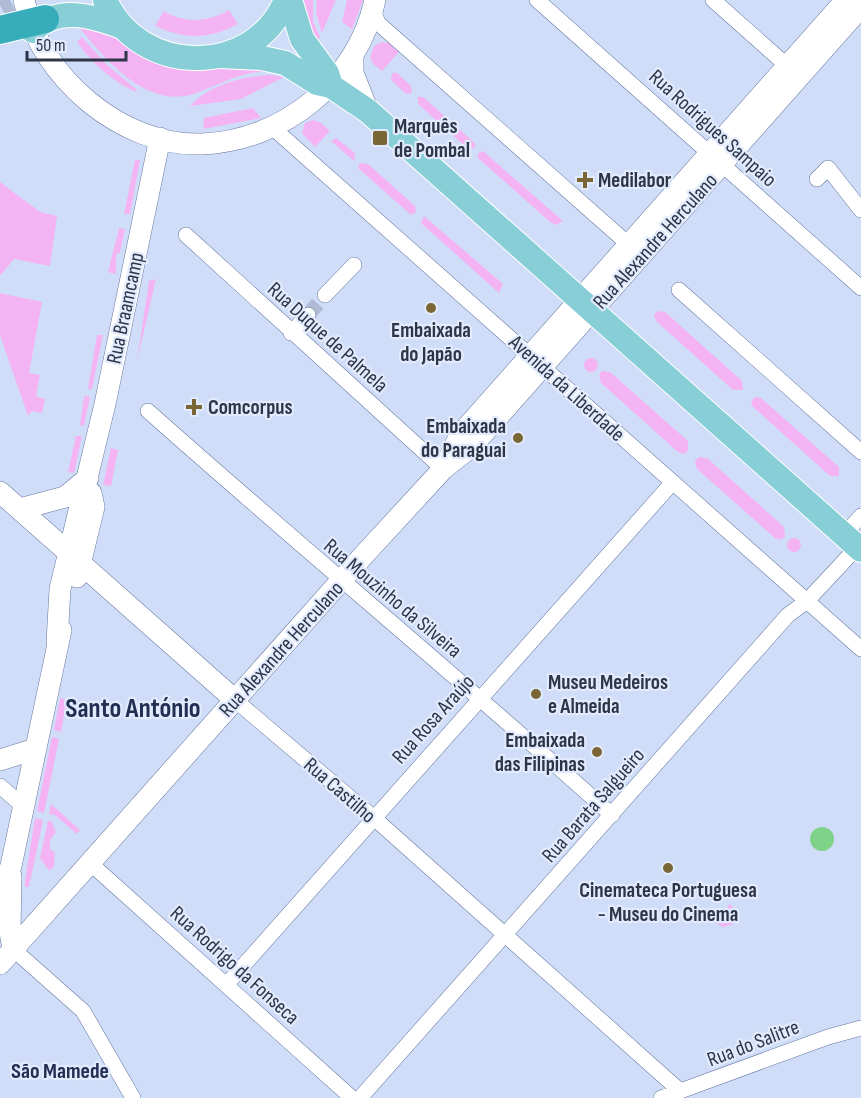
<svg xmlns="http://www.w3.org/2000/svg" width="861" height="1098" font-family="'Sofia Sans Condensed',sans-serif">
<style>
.green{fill:#f4b4f4}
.water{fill:#7fd388}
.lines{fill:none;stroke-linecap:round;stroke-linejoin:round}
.street-tunnel{stroke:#afbbd5;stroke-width:15;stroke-dasharray:15 8;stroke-linecap:butt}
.highway-tunnel{stroke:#afbbd5;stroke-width:28;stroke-dasharray:28 14;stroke-linecap:butt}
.street-casing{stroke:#6577a1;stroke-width:16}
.secondary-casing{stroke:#6577a1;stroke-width:22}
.primary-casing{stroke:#fff;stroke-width:26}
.highway-casing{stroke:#fff;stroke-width:30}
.street{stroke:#fff;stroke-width:15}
.secondary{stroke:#fff;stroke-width:21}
.primary{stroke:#87ced6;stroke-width:24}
.highway{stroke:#37adbb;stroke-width:28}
.poi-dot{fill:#7a6534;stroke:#e2eafd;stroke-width:2}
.labels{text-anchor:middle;stroke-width:4.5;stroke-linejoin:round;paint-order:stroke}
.poi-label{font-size:21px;font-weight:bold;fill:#2d3547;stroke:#e2eafd;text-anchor:start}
.street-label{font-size:21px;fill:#2d3547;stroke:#e2eafd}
.neighbourhood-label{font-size:22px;font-weight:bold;fill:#212f53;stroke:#e2eafd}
.district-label{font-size:27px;font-weight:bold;fill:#212f53;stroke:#e2eafd}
</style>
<rect width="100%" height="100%" fill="#d0ddf9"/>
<path class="green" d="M 301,0 L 313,0 L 313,21 L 320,37 L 315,45 Z
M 317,0 L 336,0 L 322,33 L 316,13 Z
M 347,0 L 363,0 L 352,29 L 342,22 Z
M 229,10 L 238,24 C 209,40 184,39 155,26 L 164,11 C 184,24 209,22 229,10 Z
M 79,27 L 115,38 L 147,60 L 174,69 L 206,70 L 234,65 L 271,71 C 239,72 224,83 196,93 C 148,111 105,60 79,27 Z
M 82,37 L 106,64 L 137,90 L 136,92 C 113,82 92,63 77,42 Z
M 382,42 L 389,43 L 399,52 L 382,71 L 373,64 L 370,57 L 374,46 Z
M 392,73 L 397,73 L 411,86 L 412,93 L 406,94 L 391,80 Z
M 270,75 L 284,77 L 241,99 L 190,106 C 209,85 243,76 270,75 Z
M 418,97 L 423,97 L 476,144 L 474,148 L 468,149 L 418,104 Z
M 253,108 L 261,118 L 203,129 L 204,118 Z
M 313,120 L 321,123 L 330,131 L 315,147 L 302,133 L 305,123 Z
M 336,138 L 355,153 L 354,161 L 331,141 Z
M 483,151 L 563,221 L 556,225 L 549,221 L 478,158 L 478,153 Z
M 135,160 L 140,160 L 130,214 L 124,214 Z
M 360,163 L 368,164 L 415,206 L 416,212 L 411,215 L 358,168 Z
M 0,182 L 40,212 L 57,216 L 50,266 L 14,259 L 0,276 Z
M 424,216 L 503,284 L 499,293 L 421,223 Z
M 119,228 L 125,229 L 120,252 L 116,255 L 116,274 L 108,272 Z
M 156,279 L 137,361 L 149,281 Z
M 0,293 L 42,302 L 29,373 L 40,375 L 36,396 L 45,399 L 42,413 L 32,411 L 28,416 L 0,335 Z
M 658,311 L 665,312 L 742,381 L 743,390 L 733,390 L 656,321 L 654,315 Z
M 97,335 L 103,335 L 92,389 L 88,389 Z
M584 365a7 7 0 1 1 14 0a7 7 0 1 1-14 0Z
M 602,371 L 610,372 L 688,441 L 688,451 L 683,454 L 678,452 L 601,383 L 599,375 Z
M 84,396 L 90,397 L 84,426 L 80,425 Z
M 754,397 L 761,398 L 839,467 L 839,476 L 830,476 L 753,407 L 751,403 Z
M 76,436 L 82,436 L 74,473 L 68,472 Z
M 111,448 L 118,450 L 111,486 L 103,485 Z
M 699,457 L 707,458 L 784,527 L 785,537 L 780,540 L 775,538 L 697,469 L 695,461 Z
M787 545a7 7 0 1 1 14 0a7 7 0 1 1-14 0Z
M 60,698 L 67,700 L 61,732 L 54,730 Z
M 52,737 L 59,739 L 44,813 L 37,811 Z
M 51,804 L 80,830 L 77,834 L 55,815 L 49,814 Z
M 35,818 L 43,820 L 29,887 L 25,887 L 25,881 Z
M 48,821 L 51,821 L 56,832 L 50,840 L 50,849 L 55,853 L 54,866 L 49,871 L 40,858 Z
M 730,904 L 740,916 L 733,924 L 723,927 L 714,922 Z"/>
<path class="water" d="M810 839a12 12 0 1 1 24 0a12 12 0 1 1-24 0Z"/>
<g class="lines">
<path class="street-tunnel" d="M 308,315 L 325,295"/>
<path class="highway-tunnel" d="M 0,5 L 10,0"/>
<defs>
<path id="street" d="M 537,0 L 861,288
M 713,0 L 794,72
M 373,10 L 378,23 L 635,250
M 273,128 L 861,649
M 817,179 L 828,168 L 861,210
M 186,235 L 443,469
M 679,290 L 861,452
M 325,295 L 354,265
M 291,333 L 308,315
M 148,411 C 301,547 459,678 612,815
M 844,535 L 861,516
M 235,700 L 374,818 L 679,1090
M 0,786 L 23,806
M 90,863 L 352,1098
M 13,949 L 83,1011 L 133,1098
M 226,985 L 673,482
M 360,1098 L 788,615 L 807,601 L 861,543
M 661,1098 L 828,1037 L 861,1028"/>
<path id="secondary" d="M 24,0 C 40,77 122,147 202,144 C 284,141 358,80 375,0
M 353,56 L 353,73 L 368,111
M 447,462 L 460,435 L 846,0
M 0,492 L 235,700
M 20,509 L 65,497 L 88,478
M 77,577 L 94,507 L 91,493
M 57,642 L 60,589 L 105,404 L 160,138
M 0,760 L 35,749
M 11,876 L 10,932 L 13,949
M 0,894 L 11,866 L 61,630
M 0,964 L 362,557 L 443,469 L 472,446 L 861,7"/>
<path id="primary" d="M 105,0 C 139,76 253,79 286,0
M 290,0 L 302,39 L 327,73 L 331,86
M 33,31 C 57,5 93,16 122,27
M 221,56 L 262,58 L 285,63 L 317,83 L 331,86 L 368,111 L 861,550"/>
<path id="highway" d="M 0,30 L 45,19"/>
</defs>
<use href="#street" class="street-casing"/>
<use href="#secondary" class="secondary-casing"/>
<use href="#primary" class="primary-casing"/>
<use href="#highway" class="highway-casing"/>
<use href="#street" class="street"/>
<use href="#secondary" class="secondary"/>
<use href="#primary" class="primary"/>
<use href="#highway" class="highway"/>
</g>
<g class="poi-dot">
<rect x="372" y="130" width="16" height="16" rx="3"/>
<path d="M582 171h6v6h6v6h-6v6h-6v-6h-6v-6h6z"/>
<circle cx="431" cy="308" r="6"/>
<path d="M191 398h6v6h6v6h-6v6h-6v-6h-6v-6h6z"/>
<circle cx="518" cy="438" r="6"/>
<circle cx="536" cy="694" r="6"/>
<circle cx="597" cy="752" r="6"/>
<circle cx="668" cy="868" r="6"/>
</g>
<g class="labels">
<g class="poi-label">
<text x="394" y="133">Marquês<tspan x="394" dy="24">de Pombal</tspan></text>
<text x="598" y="187">Medilabor</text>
<text x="431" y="337" text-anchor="middle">Embaixada<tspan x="431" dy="24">do Japão</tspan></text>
<text x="208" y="414">Comcorpus</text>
<text x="506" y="433" text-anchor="end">Embaixada<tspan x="506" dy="24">do Paraguai</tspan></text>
<text x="548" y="689">Museu Medeiros<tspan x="548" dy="24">e Almeida</tspan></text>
<text x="585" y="747" text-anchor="end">Embaixada<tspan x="585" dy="24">das Filipinas</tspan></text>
<text x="668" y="897" text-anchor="middle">Cinemateca Portuguesa<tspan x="668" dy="24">- Museu do Cinema</tspan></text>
</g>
<g class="street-label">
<text transform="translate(713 128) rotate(42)" y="7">Rua Rodrigues Sampaio</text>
<text transform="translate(655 241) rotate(-48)" y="7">Rua Alexandre Herculano</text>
<text transform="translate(125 308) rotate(-78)" y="7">Rua Braamcamp</text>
<text transform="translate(328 337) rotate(42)" y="7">Rua Duque de Palmela</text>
<text transform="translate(567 388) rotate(42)" y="7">Avenida da Liberdade</text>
<text transform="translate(393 598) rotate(40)" y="7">Rua Mouzinho da Silveira</text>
<text transform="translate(281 649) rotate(-48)" y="7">Rua Alexandre Herculano</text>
<text transform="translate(433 719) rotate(-48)" y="7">Rua Rosa Araújo</text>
<text transform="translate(340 790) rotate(41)" y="7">Rua Castilho</text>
<text transform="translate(593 805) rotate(-49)" y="7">Rua Barata Salgueiro</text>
<text transform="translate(235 965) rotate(42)" y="7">Rua Rodrigo da Fonseca</text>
<text transform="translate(753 1043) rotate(-21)" y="7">Rua do Salitre</text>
</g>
<g class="neighbourhood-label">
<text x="60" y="1078">São Mamede</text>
</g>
<g class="district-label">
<text x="133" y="717">Santo António</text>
</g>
</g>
<path d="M27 51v9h99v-9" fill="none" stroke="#2d3547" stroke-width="3"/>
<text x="36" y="51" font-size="18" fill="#2d3547" stroke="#e2eafd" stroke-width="4.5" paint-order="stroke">50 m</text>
</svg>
